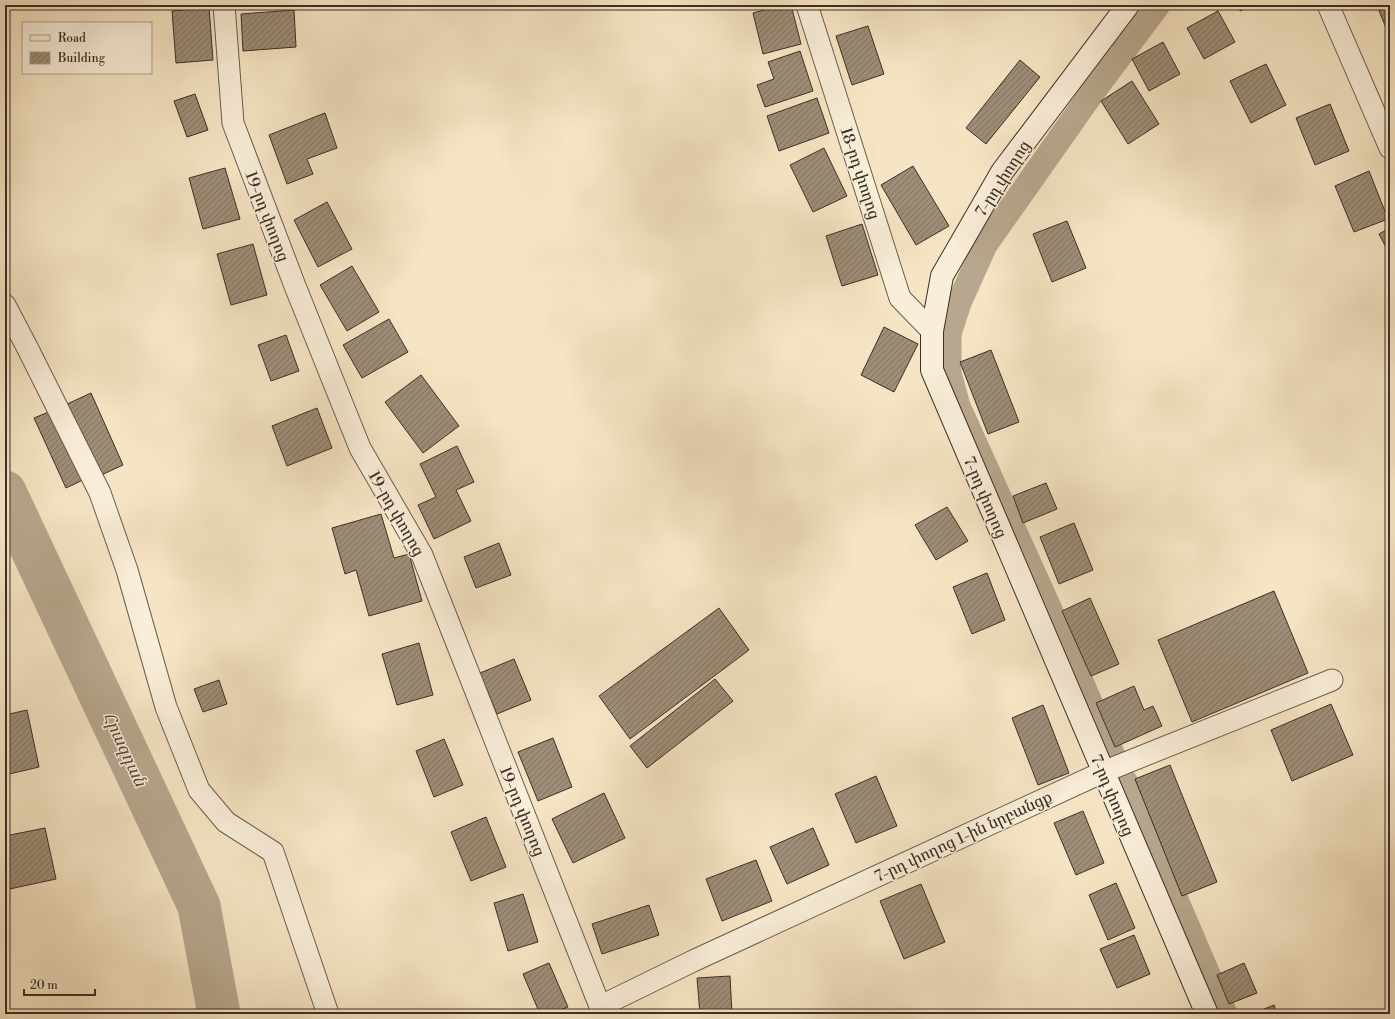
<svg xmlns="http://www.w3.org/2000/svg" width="1395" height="1019" font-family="'Libre Bodoni','Noto Serif Armenian',serif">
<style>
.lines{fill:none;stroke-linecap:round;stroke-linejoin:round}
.canal{stroke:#b7a78e;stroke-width:25}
.river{stroke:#b7a78e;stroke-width:43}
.building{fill:url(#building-hatch);stroke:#3c2f26}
.minor-casing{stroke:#6a5c4e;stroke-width:23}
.secondary-casing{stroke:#3c2f26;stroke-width:24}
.minor{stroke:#f9eed9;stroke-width:21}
.secondary{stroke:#f9eed9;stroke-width:22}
.labels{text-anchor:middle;stroke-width:3;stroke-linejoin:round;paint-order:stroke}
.street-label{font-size:16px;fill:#3c2f26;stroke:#f9eed9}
.water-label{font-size:17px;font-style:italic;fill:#5b4d40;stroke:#f9eed9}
</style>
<defs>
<pattern id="building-hatch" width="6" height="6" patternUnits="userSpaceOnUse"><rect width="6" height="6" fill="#9d8e78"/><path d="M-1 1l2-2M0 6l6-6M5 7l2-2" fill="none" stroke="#817462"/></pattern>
</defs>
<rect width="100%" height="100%" fill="#f6e5c4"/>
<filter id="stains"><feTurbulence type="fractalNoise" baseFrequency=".005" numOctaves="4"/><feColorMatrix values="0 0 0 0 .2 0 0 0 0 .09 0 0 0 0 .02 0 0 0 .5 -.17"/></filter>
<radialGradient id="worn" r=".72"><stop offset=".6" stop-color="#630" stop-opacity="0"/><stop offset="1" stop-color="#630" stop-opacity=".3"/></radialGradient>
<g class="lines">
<path class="canal" d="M 1115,760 L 1051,612 L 958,406 L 949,373 L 949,334 L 959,303 L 985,245 L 1092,93 L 1158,5
M 1125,781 L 1225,1014"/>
<path class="river" d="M 5,492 L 199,906 L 219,1014"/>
</g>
<path class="building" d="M 783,5 L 791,5 L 801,44 L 763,54 L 753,13 Z
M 1238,5 L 1253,5 L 1240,11 Z
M 1386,5 L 1390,5 L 1390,38 L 1378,8 Z
M 209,7 L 213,60 L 176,63 L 172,11 Z
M 294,10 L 296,47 L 243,51 L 241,14 Z
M 1218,11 L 1235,42 L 1204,59 L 1187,28 Z
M 868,26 L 884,74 L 852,85 L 836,36 Z
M 1163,42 L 1180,74 L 1149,91 L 1132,59 Z
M 800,51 L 813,91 L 765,107 L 757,85 L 774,79 L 768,62 Z
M 1020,60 L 1040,77 L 986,144 L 966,128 Z
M 1266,64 L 1286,105 L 1251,123 L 1230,81 Z
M 1132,81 L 1159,124 L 1128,144 L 1101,101 Z
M 195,94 L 208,130 L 187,137 L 174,101 Z
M 817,98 L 829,133 L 779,151 L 767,116 Z
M 1330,104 L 1349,151 L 1315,165 L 1296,118 Z
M 325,113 L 337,148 L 307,159 L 313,174 L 287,184 L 269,135 Z
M 824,148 L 847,196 L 813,212 L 790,165 Z
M 913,166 L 949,226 L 916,245 L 881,185 Z
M 225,168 L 240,219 L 203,229 L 189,178 Z
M 1369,171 L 1388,219 L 1354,232 L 1335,186 Z
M 327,202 L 352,249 L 318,267 L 294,220 Z
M 1067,221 L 1086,268 L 1052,282 L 1033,234 Z
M 862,224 L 878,275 L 842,286 L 826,236 Z
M 1390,228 L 1390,255 L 1379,234 Z
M 253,244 L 267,295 L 231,305 L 217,254 Z
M 352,266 L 379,312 L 347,331 L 320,285 Z
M 1390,291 L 1390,305 L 1385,293 Z
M 389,319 L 408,352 L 362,378 L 343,345 Z
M 884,327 L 918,344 L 894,392 L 861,375 Z
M 286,335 L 299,371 L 271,381 L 258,345 Z
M 991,350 L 1019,422 L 988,434 L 960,362 Z
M 421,375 L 459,426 L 423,453 L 385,402 Z
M 91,393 L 123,465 L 97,477 L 65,405 Z
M 317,408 L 332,448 L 287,466 L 272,426 Z
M 51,411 L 83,480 L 66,488 L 34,418 Z
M 457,446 L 474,482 L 456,490 L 471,521 L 434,539 L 418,505 L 436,497 L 420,464 Z
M 1046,483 L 1057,509 L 1023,523 L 1013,496 Z
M 947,507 L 968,541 L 936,560 L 915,525 Z
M 381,514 L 394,558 L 409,554 L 422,601 L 369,616 L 356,570 L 345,574 L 332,528 Z
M 1074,523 L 1093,570 L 1059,584 L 1040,537 Z
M 499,543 L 511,575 L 476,588 L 464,557 Z
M 987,573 L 1005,620 L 972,634 L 953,587 Z
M 1274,591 L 1308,673 L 1192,722 L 1158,640 Z
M 1090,598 L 1119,664 L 1091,676 L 1062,611 Z
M 719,608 L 749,650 L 630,739 L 599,696 Z
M 419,643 L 433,695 L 397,705 L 382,654 Z
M 514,659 L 531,700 L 497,714 L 480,673 Z
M 715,679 L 733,701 L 647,768 L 630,746 Z
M 219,680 L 227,704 L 203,712 L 194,689 Z
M 1134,686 L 1144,710 L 1153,706 L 1162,726 L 1115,747 L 1096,703 Z
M 1331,704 L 1353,755 L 1292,781 L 1271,730 Z
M 1043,705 L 1069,773 L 1038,785 L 1012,718 Z
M 27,710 L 39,767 L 5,775 L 5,715 Z
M 553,738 L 572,787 L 538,801 L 518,752 Z
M 444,739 L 463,785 L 434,797 L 416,751 Z
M 1170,765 L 1217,882 L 1182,896 L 1135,779 Z
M 876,776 L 897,826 L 856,843 L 835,794 Z
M 604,793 L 625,838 L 573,863 L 552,819 Z
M 1083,811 L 1104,863 L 1076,875 L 1054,823 Z
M 486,817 L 506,867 L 471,881 L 451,832 Z
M 45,828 L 56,879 L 5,890 L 5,836 Z
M 813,828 L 829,865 L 787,884 L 770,847 Z
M 756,860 L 772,901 L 722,921 L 706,879 Z
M 1116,883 L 1135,928 L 1108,940 L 1089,895 Z
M 921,884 L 945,942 L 904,959 L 880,901 Z
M 523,894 L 538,942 L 508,951 L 494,903 Z
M 649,905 L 659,935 L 602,954 L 592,924 Z
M 1134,935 L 1150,974 L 1117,988 L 1100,949 Z
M 549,963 L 568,1007 L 551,1014 L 540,1014 L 523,974 Z
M 1244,963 L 1257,993 L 1229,1004 L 1217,975 Z
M 730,976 L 732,1014 L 700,1014 L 697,978 Z
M 1274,1005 L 1277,1014 L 1252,1014 Z"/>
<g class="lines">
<defs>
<path id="minor" d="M 224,5 L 233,123 L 295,286 L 360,448 L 422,555 L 603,1014
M 807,5 L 900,298 L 932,331
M 1328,5 L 1390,148
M 5,305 L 28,349 L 100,493 L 127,570 L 166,707 L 199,790 L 226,822 L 273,852 L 328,1014
M 601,1006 L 693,961 L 1103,772 L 1332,680"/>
<path id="secondary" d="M 1128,5 L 1002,172 L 942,276 L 932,331 L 932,370 L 1207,1014"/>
</defs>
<use href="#minor" class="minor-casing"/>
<use href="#secondary" class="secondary-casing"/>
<use href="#minor" class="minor"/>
<use href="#secondary" class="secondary"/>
</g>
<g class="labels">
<g class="street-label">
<text transform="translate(861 173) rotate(72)" y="6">18-րդ փողոց</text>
<text transform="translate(1002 178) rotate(-57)" y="6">7-րդ փողոց</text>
<text transform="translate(268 216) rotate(69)" y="6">19-րդ փողոց</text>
<text transform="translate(986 497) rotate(67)" y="6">7-րդ փողոց</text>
<text transform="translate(397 513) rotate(60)" y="6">19-րդ փողոց</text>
<text transform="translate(1113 795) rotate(67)" y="6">7-րդ փողոց</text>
<text transform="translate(523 811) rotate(68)" y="6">19-րդ փողոց</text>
<text transform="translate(963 836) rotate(-25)" y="6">7-րդ փողոց 1-ին նրբանցք</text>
</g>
<g class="water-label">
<text transform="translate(125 749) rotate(65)" y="6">Հրազդան</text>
</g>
</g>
<rect width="1395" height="1019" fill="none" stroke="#f6e5c4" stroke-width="20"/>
<rect x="6" y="6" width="1383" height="1007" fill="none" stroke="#3c2f26" stroke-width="2"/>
<rect x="10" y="10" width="1375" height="999" fill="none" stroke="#3c2f26"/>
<rect x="22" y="22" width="130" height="52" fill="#f9eed9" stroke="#ada291"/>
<rect x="30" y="35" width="20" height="6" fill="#f9eed9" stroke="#ada291"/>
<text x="58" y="42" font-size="12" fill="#3c2f26">Road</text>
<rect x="30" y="52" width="20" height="12" fill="url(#building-hatch)" stroke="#ada291"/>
<text x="58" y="62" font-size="12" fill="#3c2f26">Building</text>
<path d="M24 989v6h71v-6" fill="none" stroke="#3c2f26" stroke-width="2"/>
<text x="30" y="989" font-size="12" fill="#3c2f26" stroke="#f9eed9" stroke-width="3" paint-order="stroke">20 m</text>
<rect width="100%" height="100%" filter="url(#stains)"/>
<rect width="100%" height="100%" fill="url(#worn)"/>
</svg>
